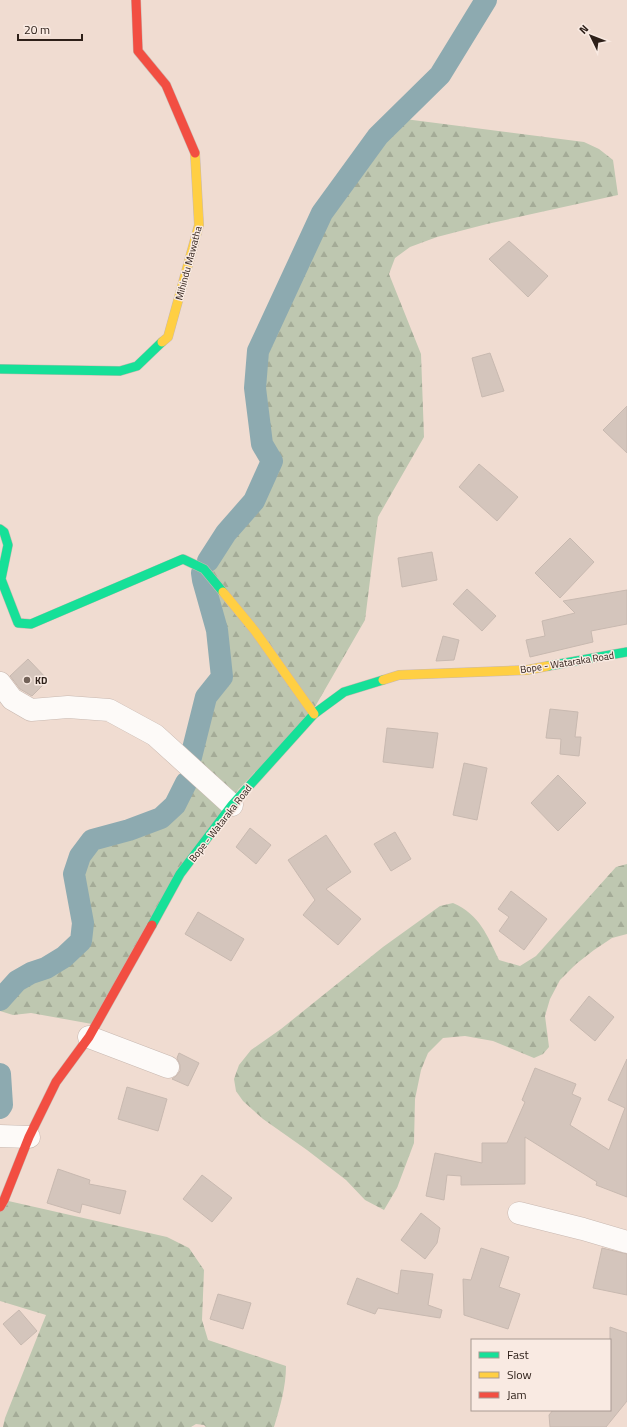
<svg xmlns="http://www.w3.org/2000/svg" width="627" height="1427" font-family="'Titillium Web',sans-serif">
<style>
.forest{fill:url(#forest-firs)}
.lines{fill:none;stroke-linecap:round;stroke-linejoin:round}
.canal{stroke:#8daab0;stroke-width:22}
.building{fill:#d4c5bc;stroke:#c8b9b0}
.street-casing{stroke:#c8b8b0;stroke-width:23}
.fast-casing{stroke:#c8b8b0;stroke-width:10}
.slow-casing{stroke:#c8b8b0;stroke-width:10}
.jam-casing{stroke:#c8b8b0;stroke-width:10}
.street{stroke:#fdfaf8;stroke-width:22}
.fast{stroke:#16e098;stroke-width:9}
.slow{stroke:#ffcf43;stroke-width:9}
.jam{stroke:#f24e42;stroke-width:9}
.poi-dot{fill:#726259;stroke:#f9eae2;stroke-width:1.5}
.labels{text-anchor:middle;stroke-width:3;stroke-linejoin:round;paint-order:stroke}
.street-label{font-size:10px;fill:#2e2019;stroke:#f9eae2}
.poi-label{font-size:10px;font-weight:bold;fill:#2e2019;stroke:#f9eae2;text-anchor:start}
</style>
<defs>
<pattern id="forest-firs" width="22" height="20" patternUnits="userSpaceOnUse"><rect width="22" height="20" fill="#bec7b0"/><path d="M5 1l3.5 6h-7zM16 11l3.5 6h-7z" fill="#a4ab97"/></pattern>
</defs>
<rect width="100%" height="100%" fill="#f0dcd1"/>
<path class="forest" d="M 397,118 L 584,142 L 599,149 L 613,160 L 618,195 L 487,224 L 437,237 L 410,247 L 395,258 L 389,274 L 421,354 L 424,437 L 378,517 L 365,620 L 312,712 L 238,790 L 92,1024 L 31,1013 L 13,1015 L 0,1011 L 0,1000 L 17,981 L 31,973 L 47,968 L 64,957 L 80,941 L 83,923 L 74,874 L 80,856 L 92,840 L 129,830 L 161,818 L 175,805 L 183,787 L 188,736 L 206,697 L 222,677 L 217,630 L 203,580 L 206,560 L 226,533 L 254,501 L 272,461 L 262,444 L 255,388 L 258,351 L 322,213 L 378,136 Z
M 627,864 L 627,934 L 612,938 L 594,950 L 576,964 L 560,980 L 550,999 L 545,1016 L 549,1047 L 543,1054 L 534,1058 L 493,1041 L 465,1036 L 443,1038 L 428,1053 L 421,1070 L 415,1099 L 414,1143 L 397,1188 L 384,1210 L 365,1200 L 346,1180 L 307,1150 L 263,1119 L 243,1101 L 236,1091 L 234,1079 L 239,1065 L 251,1050 L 281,1029 L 383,947 L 440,906 L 453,903 C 480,915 487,935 499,960 L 520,966 L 536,956 L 616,867 Z
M 4,1200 L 167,1237 L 189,1248 L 204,1270 L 202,1320 L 208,1340 L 286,1366 C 286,1387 280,1407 274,1427 L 206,1427 L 204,1425 L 196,1424 L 191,1427 L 3,1427 L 5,1418 L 46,1315 L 0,1301 L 0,1207 Z"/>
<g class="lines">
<path class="canal" d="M 208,561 L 226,533 L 254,501 L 272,461 L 262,444 L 255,388 L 258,351 L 322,213 L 378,136 L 440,75 L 486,0
M 191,757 L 206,697 L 222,677 L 217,630 L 203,580 L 202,573
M 0,1000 L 17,981 L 31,973 L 46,968 L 64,957 L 81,941 L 83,923 L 74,874 L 80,856 L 92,840 L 129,830 L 161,818 L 175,805 L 186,783
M 0,1074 L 2,1105 L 0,1108"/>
</g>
<path class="building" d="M 509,241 L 548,276 L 528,297 L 489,259 Z
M 490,353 L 504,391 L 482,397 L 472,358 Z
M 627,406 L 627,453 L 603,430 Z
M 479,464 L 518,497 L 497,521 L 459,487 Z
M 570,538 L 594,562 L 560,598 L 535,573 Z
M 432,552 L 437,580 L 402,587 L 398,558 Z
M 467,589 L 496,616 L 482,631 L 453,604 Z
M 627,590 L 627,624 L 591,631 L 593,642 L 530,657 L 526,640 L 545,636 L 542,621 L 575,613 L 563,601 Z
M 443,636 L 459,640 L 454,660 L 436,661 Z
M 28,659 L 48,680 L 32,696 L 20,689 L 10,676 Z
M 550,709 L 578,712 L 575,737 L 581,737 L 579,756 L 560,754 L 561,739 L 546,738 Z
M 387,728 L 438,733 L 433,768 L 383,762 Z
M 464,763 L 487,768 L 477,820 L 453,815 Z
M 558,775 L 586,803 L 558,831 L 531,803 Z
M 250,828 L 271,845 L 256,864 L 236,847 Z
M 395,832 L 411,859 L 391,871 L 374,844 Z
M 326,835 L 351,872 L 326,889 L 361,919 L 338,945 L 303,915 L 315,900 L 288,860 Z
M 511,891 L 547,919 L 524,950 L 499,931 L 509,917 L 498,909 Z
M 198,912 L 244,939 L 231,961 L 185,934 Z
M 589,996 L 614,1017 L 595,1041 L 570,1020 Z
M 179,1053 L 199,1063 L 188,1086 L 172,1079 L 176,1076 L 180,1071 L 180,1065 L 177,1058 Z
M 627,1059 L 627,1197 L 596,1185 L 597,1182 L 525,1137 L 525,1184 L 461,1185 L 461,1176 L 447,1175 L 444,1200 L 426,1196 L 435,1153 L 482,1163 L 482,1143 L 507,1143 L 525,1102 L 522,1100 L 535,1068 L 576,1084 L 572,1094 L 581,1098 L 570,1125 L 609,1150 L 625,1108 L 608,1100 Z
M 127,1087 L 167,1099 L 158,1131 L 118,1119 Z
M 58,1169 L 90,1180 L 89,1184 L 126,1191 L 120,1214 L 82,1204 L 80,1213 L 47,1203 Z
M 202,1175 L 232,1198 L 212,1222 L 183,1199 Z
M 421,1213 L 440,1228 L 437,1243 L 425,1259 L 401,1240 Z
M 481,1248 L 509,1257 L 499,1287 L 520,1294 L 508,1329 L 464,1315 L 463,1279 L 471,1280 Z
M 602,1248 L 627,1254 L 627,1295 L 593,1288 Z
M 401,1270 L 433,1274 L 428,1305 L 442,1310 L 440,1318 L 378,1308 L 375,1314 L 347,1304 L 357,1278 L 398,1294 Z
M 218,1294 L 251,1303 L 243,1329 L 210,1319 Z
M 19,1310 L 37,1331 L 21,1345 L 3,1324 Z
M 610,1327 L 627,1333 L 627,1401 L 606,1427 L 550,1427 L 549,1415 L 553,1410 L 610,1410 Z"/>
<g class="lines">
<defs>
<path id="street" d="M 0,683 L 12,699 L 31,710 L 68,707 L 109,710 L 155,735 L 232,805
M 89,1037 L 168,1067
M 0,1136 L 29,1137
M 519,1213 L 583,1229 L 627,1242"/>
<path id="fast" d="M 0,369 L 120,371 L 137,366 L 162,342
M 0,529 L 4,532 L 8,545 L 1,579 L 18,623 L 31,624 L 183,559 L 204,569 L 223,592
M 548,666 L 627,652
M 152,925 L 180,874 L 232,805 L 314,714 L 344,692 L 383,680"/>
<path id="slow" d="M 162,342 L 168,337 L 199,225 L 195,153
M 223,592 L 255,631 L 314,714
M 383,680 L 399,675 L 527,670 L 548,666"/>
<path id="jam" d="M 136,0 L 138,51 L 166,85 L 195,153
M 0,1207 L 4,1200 L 29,1137 L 56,1082 L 89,1037 L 152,925"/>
</defs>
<use href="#street" class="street-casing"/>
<use href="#fast" class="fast-casing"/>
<use href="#slow" class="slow-casing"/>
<use href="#jam" class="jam-casing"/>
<use href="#street" class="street"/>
<use href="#fast" class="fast"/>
<use href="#slow" class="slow"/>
<use href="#jam" class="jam"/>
</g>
<circle class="poi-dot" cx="27" cy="680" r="4"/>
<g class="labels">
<g class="street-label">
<text transform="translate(188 263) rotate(-75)" y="4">Mihindu Mawatha</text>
<text transform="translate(567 662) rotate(-9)" y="4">Bope - Wataraka Road</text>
<text transform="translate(220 823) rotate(-52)" y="4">Bope - Wataraka Road</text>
</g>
<g class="poi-label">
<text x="35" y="684">KD</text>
</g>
</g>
<rect x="471" y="1339" width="140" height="72" fill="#f9eae2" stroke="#a89992"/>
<rect x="479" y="1352" width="20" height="6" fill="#16e098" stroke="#a89992"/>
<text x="507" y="1359" font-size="12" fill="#2e2019">Fast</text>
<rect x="479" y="1372" width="20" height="6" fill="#ffcf43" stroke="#a89992"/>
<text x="507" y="1379" font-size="12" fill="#2e2019">Slow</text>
<rect x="479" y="1392" width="20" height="6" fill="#f24e42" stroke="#a89992"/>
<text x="507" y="1399" font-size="12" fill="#2e2019">Jam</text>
<g transform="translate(591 36) rotate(313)" stroke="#f9eae2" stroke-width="3" paint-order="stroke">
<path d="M0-3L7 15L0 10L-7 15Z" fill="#2e2019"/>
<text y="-6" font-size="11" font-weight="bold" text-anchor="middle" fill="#2e2019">N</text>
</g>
<path d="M18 34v6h64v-6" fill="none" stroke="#2e2019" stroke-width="2"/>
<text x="24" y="34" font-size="12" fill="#2e2019" stroke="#f9eae2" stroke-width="3" paint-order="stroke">20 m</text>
</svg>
